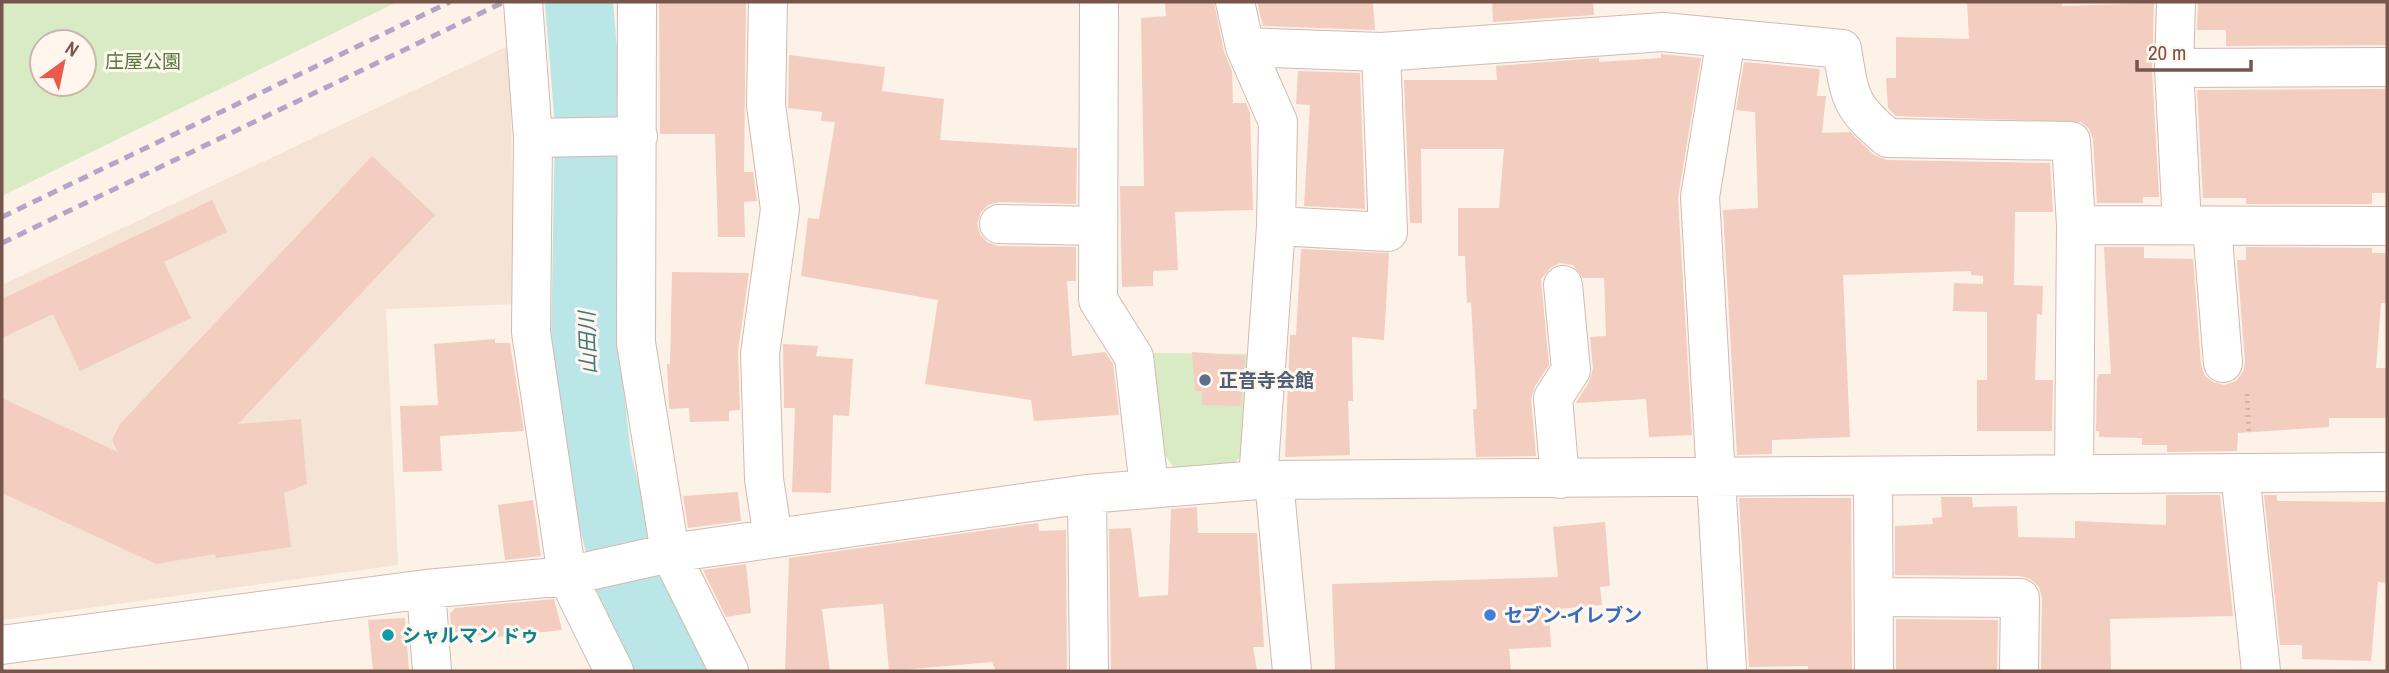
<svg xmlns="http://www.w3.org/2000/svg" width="2389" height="673" font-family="'Archivo Narrow','Noto Sans JP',sans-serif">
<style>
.residential{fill:#f5e3d6}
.green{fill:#d9ebc5;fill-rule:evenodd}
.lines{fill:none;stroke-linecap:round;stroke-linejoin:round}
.river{stroke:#bbe6e7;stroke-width:68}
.building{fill:#f3cdbf}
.minor-casing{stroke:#d2baaf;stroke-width:40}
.path{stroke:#d8b0a1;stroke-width:4.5;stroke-dasharray:2 5;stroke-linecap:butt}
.minor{stroke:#fff;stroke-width:38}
.rail{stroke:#b3a5c8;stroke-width:5;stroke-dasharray:10 7;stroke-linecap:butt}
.service-dot{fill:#5c6f8a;stroke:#fff6ee;stroke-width:2.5}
.shop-dot{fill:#3f7fe0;stroke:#fff6ee;stroke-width:2.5}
.culture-dot{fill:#0f9aa8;stroke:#fff6ee;stroke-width:2.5}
.labels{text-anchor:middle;stroke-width:6;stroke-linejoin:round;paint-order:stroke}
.park-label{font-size:19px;fill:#577840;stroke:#fff6ee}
.service-label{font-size:19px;font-weight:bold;fill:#4e5e75;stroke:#fff6ee;text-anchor:start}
.shop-label{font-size:19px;font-weight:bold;fill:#366cbe;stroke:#fff6ee;text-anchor:start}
.culture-label{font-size:19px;font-weight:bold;fill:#0d838f;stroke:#fff6ee;text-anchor:start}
.water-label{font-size:21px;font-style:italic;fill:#3e7a7d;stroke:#fff6ee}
</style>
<rect width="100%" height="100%" fill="#fdf2e8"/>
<path class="residential" d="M 510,45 L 514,304 L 386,309 L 398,565 L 2,620 L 2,285 Z"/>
<path class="green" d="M 2,2 L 397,2 L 2,196 ZM 42,42 L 84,42 L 84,84 L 42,84 Z
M 1152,353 L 1258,354 L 1245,452 L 1230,467 L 1175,469 L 1159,447 Z"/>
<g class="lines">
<path class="river" d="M 579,2 L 589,125 L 585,347 L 597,458 L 629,583 L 672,671"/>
</g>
<path class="building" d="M 659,2 L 746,2 L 744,172 L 753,172 L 757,201 L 744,202 L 745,237 L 718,237 L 715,134 L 660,134 Z
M 1165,2 L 1214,2 L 1224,52 L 1232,71 L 1233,103 L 1246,103 L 1250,113 L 1253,210 L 1175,212 L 1178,270 L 1153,271 L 1153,286 L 1122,287 L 1120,186 L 1144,186 L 1141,18 L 1166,16 Z
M 1257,2 L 1373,2 L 1375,30 L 1263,26 Z
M 1492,2 L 1593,2 L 1594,15 L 1493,22 Z
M 1967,2 L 2062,2 L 2062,6 L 2154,3 L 2152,69 L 2159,197 L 2143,197 L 2143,203 L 2097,203 L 2093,139 L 2089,129 L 2081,122 L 1896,116 L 1888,108 L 1886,78 L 1896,78 L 1896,37 L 1969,39 Z
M 2198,2 L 2387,2 L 2387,45 L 2226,46 L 2226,30 L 2197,30 Z
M 1661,54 L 1701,58 L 1678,198 L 1692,435 L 1649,437 L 1646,399 L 1576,403 L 1589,382 L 1593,369 L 1590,337 L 1606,336 L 1604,278 L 1583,278 L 1573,265 L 1560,263 L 1550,268 L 1541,279 L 1549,365 L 1535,386 L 1531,399 L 1536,456 L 1476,457 L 1473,409 L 1477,409 L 1471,302 L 1467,303 L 1465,256 L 1458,256 L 1458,208 L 1499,208 L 1504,149 L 1421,149 L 1422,223 L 1410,223 L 1404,80 L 1497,80 L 1496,66 L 1599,58 L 1599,62 L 1661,58 Z
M 789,55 L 885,67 L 882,91 L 944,99 L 940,140 L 1077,148 L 1076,204 L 999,202 L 988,205 L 981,212 L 977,224 L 980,234 L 987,242 L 998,246 L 1076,247 L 1076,281 L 1067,281 L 1072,356 L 1105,352 L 1113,364 L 1119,415 L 1034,421 L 1031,400 L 925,384 L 938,300 L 801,276 L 808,218 L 819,219 L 835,122 L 821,121 L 822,112 L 788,108 Z
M 1744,62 L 1820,69 L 1817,96 L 1826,96 L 1822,133 L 1850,132 L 1874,155 L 1887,160 L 2050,163 L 2053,212 L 2015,212 L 2014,285 L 2043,286 L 2042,315 L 2037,314 L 2035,380 L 2053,380 L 2052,431 L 1977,431 L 1977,380 L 1987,380 L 1987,312 L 1953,311 L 1954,283 L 1983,284 L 1983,276 L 1971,275 L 1971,271 L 1843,275 L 1850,437 L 1772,440 L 1772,454 L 1737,455 L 1723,210 L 1758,208 L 1755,112 L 1736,110 Z
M 1298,71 L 1360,73 L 1365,209 L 1304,206 L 1310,105 L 1296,104 Z
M 2387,89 L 2387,193 L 2372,193 L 2372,204 L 2246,204 L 2246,198 L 2203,198 L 2197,90 Z
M 372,156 L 435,215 L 238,424 L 301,419 L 307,484 L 284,493 L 291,547 L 216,558 L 215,554 L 156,564 L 2,493 L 2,398 L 118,452 L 112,440 L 120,424 Z
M 212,200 L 227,232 L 164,262 L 191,318 L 80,371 L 53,314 L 2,338 L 2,299 Z
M 2104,247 L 2144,247 L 2144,258 L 2193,259 L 2201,365 L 2205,376 L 2213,382 L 2224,385 L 2236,381 L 2243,372 L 2245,362 L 2237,260 L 2246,260 L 2246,247 L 2372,248 L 2372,253 L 2387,253 L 2387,303 L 2381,303 L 2376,368 L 2387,368 L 2387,418 L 2329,418 L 2329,427 L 2238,433 L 2237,451 L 2167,452 L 2167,445 L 2142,445 L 2142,438 L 2099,437 L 2099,431 L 2096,431 L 2097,379 L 2099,374 L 2111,374 Z
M 1301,249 L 1389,253 L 1384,340 L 1352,337 L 1353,401 L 1348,401 L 1350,455 L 1285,457 L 1290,335 L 1296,335 Z
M 672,272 L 749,273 L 738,351 L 740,410 L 729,411 L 729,421 L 690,422 L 689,408 L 669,409 L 667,364 L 670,364 Z
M 495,339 L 495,343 L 510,343 L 524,431 L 440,436 L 442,471 L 403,472 L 400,406 L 438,405 L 434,344 Z
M 783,344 L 818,346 L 816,356 L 853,359 L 849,416 L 833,415 L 831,493 L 792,492 L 795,408 L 784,408 Z
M 1192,352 L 1245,356 L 1241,406 L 1202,405 L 1202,391 L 1195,391 Z
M 738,492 L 741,521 L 688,528 L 683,496 Z
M 2166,495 L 2220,495 L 2233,616 L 2110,619 L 2111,671 L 2041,671 L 2042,598 L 2039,587 L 2030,579 L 2020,576 L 1895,575 L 1895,526 L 1933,524 L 1932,518 L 1942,517 L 1941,497 L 1972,497 L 1973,507 L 2017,506 L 2018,537 L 2075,538 L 2075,521 L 2166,525 Z
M 2264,495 L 2277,495 L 2277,501 L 2387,502 L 2387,583 L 2378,582 L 2371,661 L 2302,659 L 2302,645 L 2280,645 Z
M 1739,498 L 1851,498 L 1852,671 L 1808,671 L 1808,666 L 1749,667 Z
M 533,500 L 541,556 L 505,560 L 498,505 Z
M 1197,507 L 1198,533 L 1257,533 L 1264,647 L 1253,647 L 1257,671 L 1111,671 L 1109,529 L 1131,528 L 1139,597 L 1168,595 L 1171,509 Z
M 1605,522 L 1610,586 L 1600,587 L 1602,605 L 1549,610 L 1551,647 L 1509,649 L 1511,671 L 1335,671 L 1332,584 L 1558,577 L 1553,527 Z
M 1038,523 L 1039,531 L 1066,530 L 1067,671 L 996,671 L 992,662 L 889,671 L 883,604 L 822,609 L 830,671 L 785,671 L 789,558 Z
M 746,564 L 751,613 L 726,617 L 703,570 Z
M 554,599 L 562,630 L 489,638 L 489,634 L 452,638 L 450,614 L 455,608 Z
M 405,618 L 409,671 L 373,671 L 368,620 Z
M 1896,619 L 1998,620 L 1997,671 L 1896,671 Z"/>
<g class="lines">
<defs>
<path id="minor" d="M 523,2 L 533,138 L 531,332 L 567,576 L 614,671
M 637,2 L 636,343 L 670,553 L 729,671
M 768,2 L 766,105 L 780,209 L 760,354 L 764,479 L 773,538
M 1099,2 L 1098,300 L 1134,357 L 1149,487
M 1235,2 L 1245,47 L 1278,122 L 1276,226 L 1258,480
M 2176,2 L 2174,68 L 2182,225
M 1726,38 L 1700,197 L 1727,671
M 1245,47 L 1381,52 L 1663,32 L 1842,49 C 1850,97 1849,106 1888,138 L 2071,141 L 2076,225
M 2174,68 L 2387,67
M 533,138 L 638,136
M 999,224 L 1096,226
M 1276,226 L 1388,232 L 1381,52
M 2212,226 L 2223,363
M 2240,473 L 2261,671
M 2074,474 L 2076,225 L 2387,226
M 1873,476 L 1874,671
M 1560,479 L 1553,398 L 1571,370 L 1563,285
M 1274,481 L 1292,671
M 1087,494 L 1089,671
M 426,589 L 432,671
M 1874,597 L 2020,598 L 2019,671
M 2,645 L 426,589 L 567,576 L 670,553 L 1087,494 L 1258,480 L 2387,472"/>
</defs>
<use href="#minor" class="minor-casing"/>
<path class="path" d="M 2247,394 L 2249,434"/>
<use href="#minor" class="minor"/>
<path class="rail" d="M 2,217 L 450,2
M 2,243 L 504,2"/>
</g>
<circle class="service-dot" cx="1205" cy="380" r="7"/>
<circle class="shop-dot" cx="1490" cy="615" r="7"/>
<circle class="culture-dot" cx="388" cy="635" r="7"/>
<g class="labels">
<g class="park-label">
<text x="143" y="68">庄屋公園</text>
</g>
<g class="service-label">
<text x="1219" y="387">正音寺会館</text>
</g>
<g class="shop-label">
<text x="1504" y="622">セブン-イレブン</text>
</g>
<g class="culture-label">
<text x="402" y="642">シャルマン ドゥ</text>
</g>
<g class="water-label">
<text transform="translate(588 343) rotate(-92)" y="7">山田川</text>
</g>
</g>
<rect width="2389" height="673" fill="none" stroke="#78554b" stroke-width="7"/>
<g transform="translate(63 63) rotate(33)"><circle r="33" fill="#fff6ee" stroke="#c9b6ad" stroke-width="2"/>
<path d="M0-5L12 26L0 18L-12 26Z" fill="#e85b4b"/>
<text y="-10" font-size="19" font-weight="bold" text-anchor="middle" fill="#78554b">N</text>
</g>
<path d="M2137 60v10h114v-10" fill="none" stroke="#78554b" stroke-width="3.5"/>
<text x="2148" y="60" font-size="21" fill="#78554b" stroke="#fff6ee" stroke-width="5" paint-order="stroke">20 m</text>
</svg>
